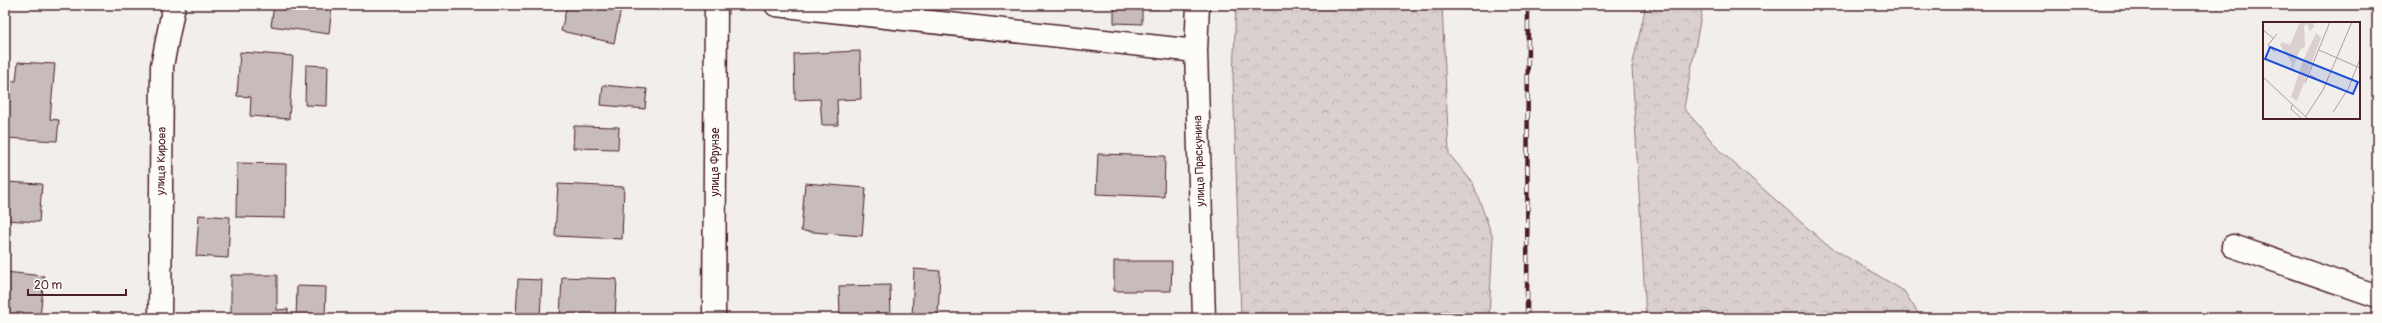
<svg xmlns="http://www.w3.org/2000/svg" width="2382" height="323" font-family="Pangolin,sans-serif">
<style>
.forest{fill:url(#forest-crowns);stroke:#92787d}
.building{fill:#c8bbbb;stroke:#4a1f2b}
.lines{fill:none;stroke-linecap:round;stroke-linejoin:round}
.minor-casing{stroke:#4a1f2b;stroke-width:25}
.minor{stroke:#fdfcf7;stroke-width:22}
.rail-casing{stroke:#4a1f2b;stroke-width:4.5}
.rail{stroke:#fdfcf7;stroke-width:3;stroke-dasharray:9;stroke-linecap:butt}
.labels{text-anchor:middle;stroke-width:3;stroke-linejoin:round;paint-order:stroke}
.street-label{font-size:12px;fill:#4a1f2b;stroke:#fdfcf7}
.inset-road{fill:none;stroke:#af9c9e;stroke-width:1}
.view{fill:#1d4ed8;fill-opacity:0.15;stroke:#1d4ed8;stroke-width:2}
.inset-edge{fill:none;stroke:#4a1f2b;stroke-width:2}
</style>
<defs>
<pattern id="forest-crowns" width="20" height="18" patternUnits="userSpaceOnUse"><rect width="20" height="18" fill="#d9d0cf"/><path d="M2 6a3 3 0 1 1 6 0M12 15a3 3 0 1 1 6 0" fill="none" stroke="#bcb2b2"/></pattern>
</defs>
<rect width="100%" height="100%" fill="#f2efeb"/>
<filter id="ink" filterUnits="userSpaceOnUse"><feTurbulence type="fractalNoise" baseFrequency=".025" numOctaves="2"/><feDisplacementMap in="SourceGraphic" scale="8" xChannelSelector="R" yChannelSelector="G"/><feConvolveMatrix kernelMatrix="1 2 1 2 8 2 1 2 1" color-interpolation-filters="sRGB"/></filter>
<g filter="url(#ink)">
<path class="forest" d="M 1236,5 L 1442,5 L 1449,154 L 1473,183 L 1493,238 L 1489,318 L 1241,318 L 1233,78 Z
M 1646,5 L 1703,5 L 1684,108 L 1720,151 L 1827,245 L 1904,291 L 1921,318 L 1646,318 L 1632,67 Z"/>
<path class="building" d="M 274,5 L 332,5 L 329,34 L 271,26 Z
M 567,5 L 602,5 L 621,9 L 614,43 L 561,31 Z
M 1097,5 L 1158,5 L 1158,9 L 1142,8 L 1142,24 L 1114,23 L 1114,7 Z
M 860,51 L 861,99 L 837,100 L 838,125 L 822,125 L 820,99 L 795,100 L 794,54 Z
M 240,52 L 293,56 L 289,119 L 250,116 L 251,97 L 237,96 Z
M 18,62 L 55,64 L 50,119 L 59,120 L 57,141 L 5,138 L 5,80 L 16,81 Z
M 306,65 L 328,66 L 327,106 L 305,105 Z
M 603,85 L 647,89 L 645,109 L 601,105 Z
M 574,126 L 619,127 L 618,149 L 573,148 Z
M 1098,154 L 1165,156 L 1164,197 L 1096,194 Z
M 237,163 L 286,164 L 285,218 L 236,217 Z
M 5,182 L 42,184 L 39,222 L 5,220 Z
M 805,183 L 866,188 L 862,236 L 801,231 Z
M 558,184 L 624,187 L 622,239 L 555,236 Z
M 199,215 L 230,217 L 228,258 L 196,256 Z
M 1114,261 L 1172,261 L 1171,291 L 1114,291 Z
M 914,269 L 940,271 L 938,318 L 912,318 Z
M 5,272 L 44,276 L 40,318 L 5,318 Z
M 231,275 L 277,275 L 277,310 L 288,309 L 288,318 L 231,318 Z
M 562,277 L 617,279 L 615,318 L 560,318 Z
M 518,279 L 542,280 L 540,318 L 516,317 Z
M 890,285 L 891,318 L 840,318 L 839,286 Z
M 297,286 L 326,287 L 325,318 L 296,318 Z
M 1110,315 L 1159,316 L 1159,318 L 1110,318 Z"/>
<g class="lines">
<defs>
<path id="minor" d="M 776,5 L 1196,51
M 1198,5 L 1196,51 L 1204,318
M 2233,246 L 2377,296
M 160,318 L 162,66 L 174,5
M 714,318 L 716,5"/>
</defs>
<use href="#minor" class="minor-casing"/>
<use href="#minor" class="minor"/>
<defs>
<path id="rail" d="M 1527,318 L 1528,5"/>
</defs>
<use href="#rail" class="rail-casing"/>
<use href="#rail" class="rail"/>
</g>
</g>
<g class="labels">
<g class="street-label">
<text transform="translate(161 161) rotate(-89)" y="4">улица Кирова</text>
<text transform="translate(1199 161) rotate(-92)" y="4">улица Праскунина</text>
<text transform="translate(715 162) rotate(-90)" y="4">улица Фрунзе</text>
</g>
</g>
<g transform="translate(2263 22)">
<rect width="97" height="97" fill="#f2efeb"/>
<path d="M 37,0 L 50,0 L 51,5 L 47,9 L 44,2 L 41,4 L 42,24 L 37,28 L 28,50 L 29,41 L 17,23 L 19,20 L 27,23 ZM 53,11 L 58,16 L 34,79 L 28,75 L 39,41 Z" fill="#d9d0cf"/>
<path class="inset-road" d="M 0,8 L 10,16M 56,28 L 97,46M 12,30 L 5,23 L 14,12M 47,53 L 64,62M 0,55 L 45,97M 42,61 L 67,0M 29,83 L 28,87 L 39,97M 70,90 L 85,67 L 97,37M 43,94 L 60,68 L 89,0"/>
<path class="view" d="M 7,25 L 95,60 L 90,72 L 2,37 Z"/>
<rect width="97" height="97" class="inset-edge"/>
</g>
<rect width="2382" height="323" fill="none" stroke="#fdfcf7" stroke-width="20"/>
<rect x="10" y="10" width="2362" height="303" fill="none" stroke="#4a1f2b" stroke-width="1.5" filter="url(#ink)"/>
<path d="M28 289v6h98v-6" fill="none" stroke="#4a1f2b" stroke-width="2"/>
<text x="34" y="289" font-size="12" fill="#4a1f2b" stroke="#fdfcf7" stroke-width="3" paint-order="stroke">20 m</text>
</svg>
